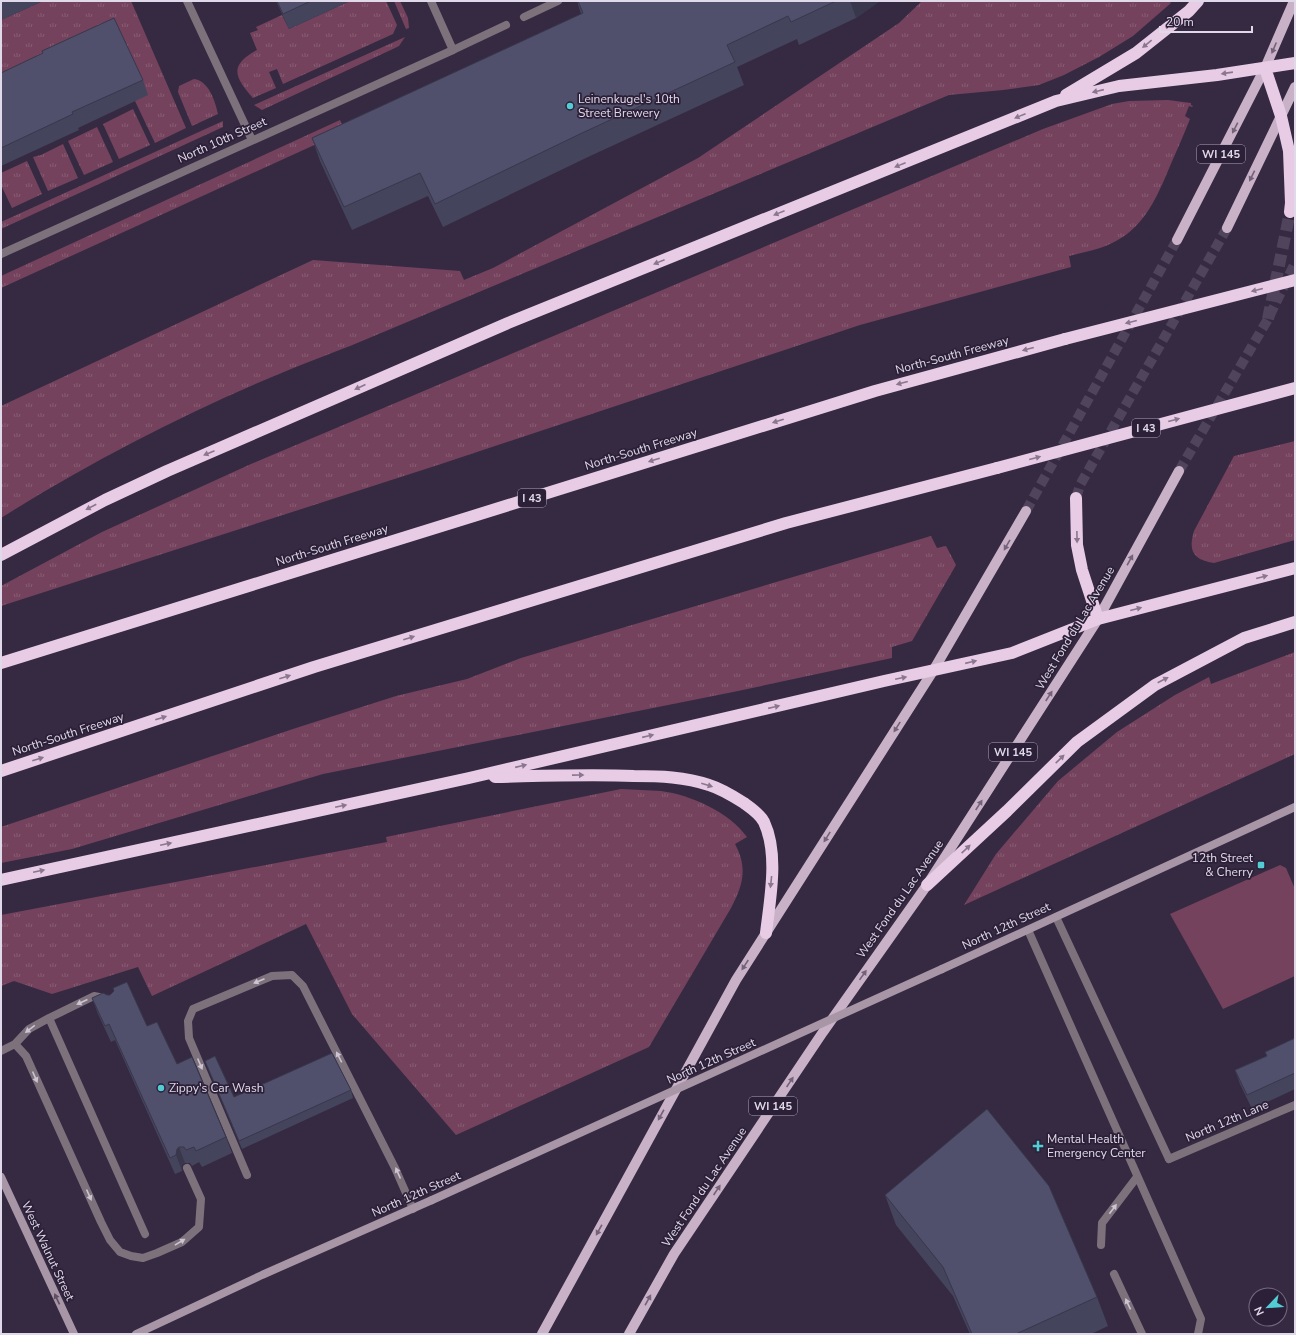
<svg xmlns="http://www.w3.org/2000/svg" width="1296" height="1335" font-family="'Nunito Sans',sans-serif">
<style>
.grass{fill:url(#grass-tufts)}
.green{fill:#74425c}
.lines{fill:none;stroke-linecap:round;stroke-linejoin:round}
.primary-tunnel{stroke:#50445c;stroke-width:10;stroke-dasharray:10 5;stroke-linecap:butt}
.highway-tunnel{stroke:#50445c;stroke-width:12;stroke-dasharray:12 6;stroke-linecap:butt}
.lane{stroke:#7d727c;stroke-width:8}
.street{stroke:#7d727c;stroke-width:8}
.secondary{stroke:#a896a7;stroke-width:8}
.primary{stroke:#c9b2c8;stroke-width:10}
.highway{stroke:#e8cce6;stroke-width:12}
.secondary-bridge{stroke:#a896a7;stroke-width:8}
.highway-bridge{stroke:#e8cce6;stroke-width:12}
.wall{fill:#45445d}
.shaded-wall{fill:#38374c}
.building{fill:#504f6c;stroke:#38374c}
.oneway{fill:#8a768f}
.oneway2{fill:#736279}
.oneway3{fill:#ccc4d3}
.oneway4{fill:#5e4f64}
.poi-dot{fill:#52ccd5;stroke:#2c2038;stroke-width:1.5}
.labels{text-anchor:middle;stroke-width:3.5;stroke-linejoin:round;paint-order:stroke}
.shield{fill:#2c2038;stroke:#aaa2b4;stroke-width:1}
.shield-label{font-size:11px;font-weight:bold;fill:#e0d9e9}
.poi-label{font-size:12px;fill:#e0d9e9;stroke:#2c2038;text-anchor:start}
.street-label{font-size:12px;fill:#e0d9e9;stroke:#2c2038}
</style>
<defs>
<pattern id="grass-tufts" width="24" height="20" patternUnits="userSpaceOnUse"><rect width="24" height="20" fill="#74425c"/><path d="M3 7l-1-3M5 7V3M7 7l1-3M15 17l-1-3M17 17v-4M19 17l1-3" fill="none" stroke="#885d73"/></pattern>
</defs>
<rect width="100%" height="100%" fill="#362a43"/>
<path class="grass" d="M 43,1 L 131,1 L 186,128 L 155,143 L 135,101 L 1,91 L 1,20 Z
M 350,1 L 386,1 L 397,25 L 393,34 L 283,84 L 277,69 L 269,72 L 276,88 L 253,98 C 235,77 228,66 257,50 L 250,33 L 258,30 L 256,27 L 282,15 L 289,29 Z
M 394,1 L 400,1 L 408,18 L 409,28 L 406,29 Z
M 922,1 L 1169,1 L 1171,3 L 1133,36 L 1099,57 L 1064,75 L 1039,85 L 1003,90 L 949,95 L 350,346 C 331,353 311,361 291,369 C 191,410 93,460 1,518 L 1,406 L 313,260 L 460,271 L 464,280 L 493,268 L 698,158 L 899,23 Z
M 405,37 L 399,46 L 395,48 L 262,110 L 254,105 Z
M 194,79 C 209,81 215,101 218,114 L 192,126 L 178,92 L 179,86 Z
M 1168,100 L 1191,103 L 1191,105 L 1193,106 L 1192,107 L 1189,106 L 1185,116 L 1190,119 C 1184,134 1177,150 1170,166 C 1158,195 1145,226 1116,241 C 1102,249 1085,252 1069,256 L 1071,267 L 860,325 L 441,464 L 1,606 L 1,586 L 102,532 L 251,464 L 1043,129 L 1112,104 L 1129,101 Z
M 133,109 L 150,145 L 119,159 L 103,124 Z
M 340,120 L 345,131 L 1,288 L 1,276 Z
M 223,121 L 223,127 L 1,229 L 1,222 Z
M 97,127 L 113,162 L 84,175 L 68,141 Z
M 63,144 L 78,178 L 48,191 L 33,157 L 41,155 Z
M 27,161 L 42,194 L 12,208 L 1,185 L 1,173 Z
M 1295,441 L 1295,540 L 1214,563 C 1193,560 1188,551 1194,531 L 1234,456 Z
M 931,536 L 937,548 L 946,546 L 956,565 L 912,641 L 892,647 L 892,658 L 738,691 L 323,774 L 72,849 L 1,863 L 1,827 L 296,728 L 396,696 L 467,679 L 521,658 Z
M 1295,652 L 1295,754 L 964,905 L 996,854 L 1058,781 L 1117,732 L 1175,695 L 1209,677 L 1211,684 Z
M 621,789 C 634,790 648,790 661,791 C 691,795 729,812 747,837 L 735,844 C 748,868 743,885 731,908 L 649,1047 L 456,1135 L 352,1014 L 306,924 L 152,996 L 138,967 L 52,994 L 14,981 L 1,986 L 1,915 L 387,842 L 386,837 Z"/>
<path class="green" d="M 1280,865 L 1286,868 L 1295,889 L 1295,976 L 1223,1009 L 1170,914 Z"/>
<g class="lines">
<path class="primary-tunnel" d="M 1179,471 L 1268,319 L 1295,263
M 1076,498 L 1080,485 L 1227,228
M 1026,511 L 1177,240"/>
<path class="highway-tunnel" d="M 1268,319 L 1290,212"/>
<path class="lane" d="M 187,1 L 252,140
M 524,17 L 558,1
M 453,50 L 506,25
M 1056,917 L 1169,1159
M 1028,930 L 1201,1319 L 1198,1334
M 49,1018 L 145,1234
M 15,1044 L 26,1056 L 101,1222 L 110,1240 L 120,1252 L 131,1256 L 143,1258 L 157,1253 L 182,1242 L 199,1227 L 201,1199 L 187,1168
M 1,1051 L 15,1044 L 29,1029 L 49,1018 L 94,996 L 104,998
M 247,1175 L 189,1038 L 188,1021 L 193,1009 L 272,976 L 292,975 L 303,986 L 395,1168 L 413,1209
M 1101,1245 L 1102,1223 L 1137,1177
M 1114,1274 L 1142,1334"/>
<path class="street" d="M 1,254 L 453,50 L 431,1
M 1169,1159 L 1295,1105"/>
<path class="secondary" d="M 942,969 L 1295,807
M 1,1177 L 74,1334
M 136,1334 L 262,1275 L 432,1200"/>
<path class="primary" d="M 1227,228 L 1295,87
M 1177,240 L 1265,68 L 1294,1
M 542,1334 L 736,980 L 933,671 L 1026,511
M 629,1334 L 674,1254 L 823,1032 L 927,885 L 1098,619 L 1179,471"/>
<path class="highway" d="M 1265,68 L 1281,116 L 1289,151 L 1291,203 L 1290,212
M 1066,95 L 1136,53 L 1189,11 L 1198,1
M 1076,498 L 1077,545 L 1082,570 L 1098,619
M 1,555 L 105,500 L 167,471 L 508,323 L 1056,101 L 1119,86 L 1217,75 L 1295,63
M 1,663 L 875,391 L 1065,339
M 1,771 L 314,667 L 786,523 L 997,468
M 495,777 C 541,776 588,774 634,776 C 660,776 685,777 709,785 C 722,789 733,796 744,803 C 751,808 760,814 764,822 C 779,854 770,899 766,933
M 1,880 L 469,778 L 884,681 L 1012,653 L 1098,619 L 1295,568
M 927,885 L 1007,811 L 1077,742 L 1155,685 L 1244,638 L 1295,622"/>
<path class="secondary-bridge" d="M 432,1200 L 942,969"/>
<path class="highway-bridge" d="M 1065,339 L 1295,280
M 997,468 L 1295,388"/>
</g>
<path class="wall" d="M 1,1 L 43,1 L 1,20 Z
M 276,1 L 350,1 L 289,29 Z
M 577,1 L 880,1 L 856,18 L 799,45 L 797,39 L 737,67 L 744,85 L 588,157 L 443,227 L 428,196 L 352,230 L 320,161 L 312,138 L 581,14 Z
M 1,73 L 143,80 L 148,95 L 78,128 L 79,130 L 1,166 Z
M 92,998 L 147,1026 L 177,1064 L 226,1137 L 232,1153 L 202,1167 L 199,1162 L 192,1166 L 190,1163 L 185,1163 L 182,1165 L 182,1171 L 175,1174 L 115,1040 L 111,1042 L 98,1014 Z
M 1295,1038 L 1295,1089 L 1252,1109 L 1240,1084 L 1235,1070 L 1266,1056 Z
M 205,1061 L 234,1097 L 351,1090 L 353,1098 L 242,1149 Z
M 885,1195 L 1097,1297 L 1108,1326 L 1091,1334 L 970,1334 L 953,1296 L 896,1225 Z"/>
<path class="shaded-wall" d="M 850,1 L 880,1 L 856,18 Z
M 179,1147 L 185,1163 L 182,1165 L 182,1171 L 176,1155 L 177,1149 Z"/>
<path class="building" d="M 277,1 L 311,1 L 283,14 Z
M 578,1 L 836,1 L 791,22 L 788,16 L 727,45 L 735,62 L 580,134 L 435,204 L 420,173 L 344,207 L 312,138 L 583,13 Z
M 114,18 L 143,80 L 72,112 L 73,114 L 1,148 L 1,73 L 43,53 L 42,51 Z
M 127,982 L 147,1026 L 157,1022 L 177,1064 L 192,1057 L 226,1137 L 196,1151 L 194,1147 L 186,1150 L 184,1147 L 179,1147 L 177,1149 L 176,1155 L 170,1158 L 109,1024 L 105,1026 L 92,998 L 103,993 L 107,995 L 110,995 L 114,991 L 113,988 Z
M 1295,1038 L 1295,1073 L 1247,1095 L 1235,1070 L 1267,1056 L 1265,1052 Z
M 332,1053 L 351,1090 L 239,1141 L 205,1061 L 215,1056 L 234,1097 Z
M 987,1109 L 1049,1186 L 1097,1297 L 1016,1334 L 972,1334 L 943,1267 L 885,1195 Z"/>
<defs><path id="oneway-solid" d="M-6-.8H1V-3.2L6.5 0L1 3.2V.8H-6Z"/></defs>
<g class="oneway">
<use href="#oneway-solid" transform="translate(1147 44) rotate(141)"/>
<use href="#oneway-solid" transform="translate(1227 73) rotate(172)"/>
<use href="#oneway-solid" transform="translate(1098 91) rotate(167)"/>
<use href="#oneway-solid" transform="translate(1020 116) rotate(158)"/>
<use href="#oneway-solid" transform="translate(900 165) rotate(158)"/>
<use href="#oneway-solid" transform="translate(779 213) rotate(158)"/>
<use href="#oneway-solid" transform="translate(659 262) rotate(158)"/>
<use href="#oneway-solid" transform="translate(1257 290) rotate(166)"/>
<use href="#oneway-solid" transform="translate(1131 322) rotate(166)"/>
<use href="#oneway-solid" transform="translate(1028 349) rotate(165)"/>
<use href="#oneway-solid" transform="translate(902 383) rotate(165)"/>
<use href="#oneway-solid" transform="translate(360 387) rotate(156)"/>
<use href="#oneway-solid" transform="translate(1174 420) rotate(-15)"/>
<use href="#oneway-solid" transform="translate(778 421) rotate(163)"/>
<use href="#oneway-solid" transform="translate(209 453) rotate(157)"/>
<use href="#oneway-solid" transform="translate(1035 458) rotate(-15)"/>
<use href="#oneway-solid" transform="translate(654 460) rotate(163)"/>
<use href="#oneway-solid" transform="translate(91 507) rotate(152)"/>
<use href="#oneway-solid" transform="translate(1077 537) rotate(89)"/>
<use href="#oneway-solid" transform="translate(1262 577) rotate(-15)"/>
<use href="#oneway-solid" transform="translate(1136 609) rotate(-15)"/>
<use href="#oneway-solid" transform="translate(409 638) rotate(-17)"/>
<use href="#oneway-solid" transform="translate(971 662) rotate(-13)"/>
<use href="#oneway-solid" transform="translate(285 677) rotate(-18)"/>
<use href="#oneway-solid" transform="translate(901 678) rotate(-12)"/>
<use href="#oneway-solid" transform="translate(1163 680) rotate(-27)"/>
<use href="#oneway-solid" transform="translate(774 707) rotate(-13)"/>
<use href="#oneway-solid" transform="translate(161 718) rotate(-18)"/>
<use href="#oneway-solid" transform="translate(648 736) rotate(-13)"/>
<use href="#oneway-solid" transform="translate(38 759) rotate(-18)"/>
<use href="#oneway-solid" transform="translate(1060 759) rotate(-44)"/>
<use href="#oneway-solid" transform="translate(521 766) rotate(-13)"/>
<use href="#oneway-solid" transform="translate(578 775) rotate(-1)"/>
<use href="#oneway-solid" transform="translate(707 785) rotate(17)"/>
<use href="#oneway-solid" transform="translate(341 806) rotate(-12)"/>
<use href="#oneway-solid" transform="translate(166 844) rotate(-12)"/>
<use href="#oneway-solid" transform="translate(966 849) rotate(-43)"/>
<use href="#oneway-solid" transform="translate(39 871) rotate(-12)"/>
<use href="#oneway-solid" transform="translate(771 882) rotate(96)"/>
</g>
<g class="oneway2">
<use href="#oneway-solid" transform="translate(1274 48) rotate(113)"/>
<use href="#oneway-solid" transform="translate(1235 128) rotate(117)"/>
<use href="#oneway-solid" transform="translate(1252 176) rotate(116)"/>
<use href="#oneway-solid" transform="translate(1007 545) rotate(120)"/>
<use href="#oneway-solid" transform="translate(1130 560) rotate(-61)"/>
<use href="#oneway-solid" transform="translate(1049 696) rotate(-57)"/>
<use href="#oneway-solid" transform="translate(897 727) rotate(122)"/>
<use href="#oneway-solid" transform="translate(979 805) rotate(-57)"/>
<use href="#oneway-solid" transform="translate(827 837) rotate(122)"/>
<use href="#oneway-solid" transform="translate(745 965) rotate(123)"/>
<use href="#oneway-solid" transform="translate(863 975) rotate(-55)"/>
<use href="#oneway-solid" transform="translate(790 1082) rotate(-56)"/>
<use href="#oneway-solid" transform="translate(661 1115) rotate(119)"/>
<use href="#oneway-solid" transform="translate(717 1190) rotate(-56)"/>
<use href="#oneway-solid" transform="translate(599 1230) rotate(119)"/>
<use href="#oneway-solid" transform="translate(648 1300) rotate(-61)"/>
</g>
<g class="oneway3">
<use href="#oneway-solid" transform="translate(259 981) rotate(157)"/>
<use href="#oneway-solid" transform="translate(82 1002) rotate(155)"/>
<use href="#oneway-solid" transform="translate(30 1029) rotate(143)"/>
<use href="#oneway-solid" transform="translate(339 1057) rotate(-117)"/>
<use href="#oneway-solid" transform="translate(200 1064) rotate(67)"/>
<use href="#oneway-solid" transform="translate(35 1077) rotate(66)"/>
<use href="#oneway-solid" transform="translate(398 1173) rotate(-114)"/>
<use href="#oneway-solid" transform="translate(89 1195) rotate(66)"/>
<use href="#oneway-solid" transform="translate(1113 1209) rotate(-53)"/>
<use href="#oneway-solid" transform="translate(180 1242) rotate(-31)"/>
<use href="#oneway-solid" transform="translate(1128 1304) rotate(-115)"/>
</g>
<use class="oneway4" href="#oneway-solid" transform="translate(57 1299) rotate(-115)"/>
<g class="poi-dot">
<circle cx="570" cy="106" r="4"/>
<rect x="1257" y="861" width="8" height="8" rx="2"/>
<circle cx="161" cy="1088" r="4"/>
<path d="M1036 1140h4v4h4v4h-4v4h-4v-4h-4v-4h4z"/>
</g>
<g class="labels">
<g class="shield">
<rect x="1197" y="145" width="48" height="18" rx="3"/>
<rect x="1132" y="419" width="28" height="18" rx="3"/>
<rect x="518" y="489" width="28" height="18" rx="3"/>
<rect x="989" y="743" width="48" height="18" rx="3"/>
<rect x="749" y="1097" width="48" height="18" rx="3"/>
</g>
<g class="shield-label">
<text x="1221" y="158">WI 145</text>
<text x="1146" y="432">I 43</text>
<text x="532" y="502">I 43</text>
<text x="1013" y="756">WI 145</text>
<text x="773" y="1110">WI 145</text>
</g>
<g class="poi-label">
<text x="578" y="103">Leinenkugel's 10th<tspan x="578" dy="14">Street Brewery</tspan></text>
<text x="1253" y="862" text-anchor="end">12th Street<tspan x="1253" dy="14">&amp; Cherry</tspan></text>
<text x="169" y="1092">Zippy's Car Wash</text>
<text x="1047" y="1143">Mental Health<tspan x="1047" dy="14">Emergency Center</tspan></text>
</g>
<g class="street-label">
<text transform="translate(222 140) rotate(-24)" y="4">North 10th Street</text>
<text transform="translate(952 355) rotate(-15)" y="4">North-South Freeway</text>
<text transform="translate(641 449) rotate(-17)" y="4">North-South Freeway</text>
<text transform="translate(332 545) rotate(-17)" y="4">North-South Freeway</text>
<text transform="translate(1075 628) rotate(-59)" y="4">West Fond du Lac Avenue</text>
<text transform="translate(68 734) rotate(-18)" y="4">North-South Freeway</text>
<text transform="translate(900 899) rotate(-55)" y="4">West Fond du Lac Avenue</text>
<text transform="translate(1006 926) rotate(-25)" y="4">North 12th Street</text>
<text transform="translate(711 1061) rotate(-24)" y="4">North 12th Street</text>
<text transform="translate(1227 1121) rotate(-23)" y="4">North 12th Lane</text>
<text transform="translate(704 1187) rotate(-56)" y="4">West Fond du Lac Avenue</text>
<text transform="translate(416 1194) rotate(-24)" y="4">North 12th Street</text>
<text transform="translate(48 1251) rotate(65)" y="4">West Walnut Street</text>
</g>
</g>
<rect width="1296" height="1335" fill="none" stroke="#e0d9e9" stroke-width="4"/>
<g transform="translate(1268 1307) rotate(245)"><circle r="19" fill="#2c2038" stroke="#746a7f"/>
<path d="M0-3L7 15L0 10L-7 15Z" fill="#52ccd5"/>
<text y="-6" font-size="11" font-weight="bold" text-anchor="middle" fill="#e0d9e9">N</text>
</g>
<path d="M1160 26v6h92v-6" fill="none" stroke="#e0d9e9" stroke-width="2"/>
<text x="1166" y="26" font-size="12" fill="#e0d9e9" stroke="#2c2038" stroke-width="3" paint-order="stroke">20 m</text>
</svg>
